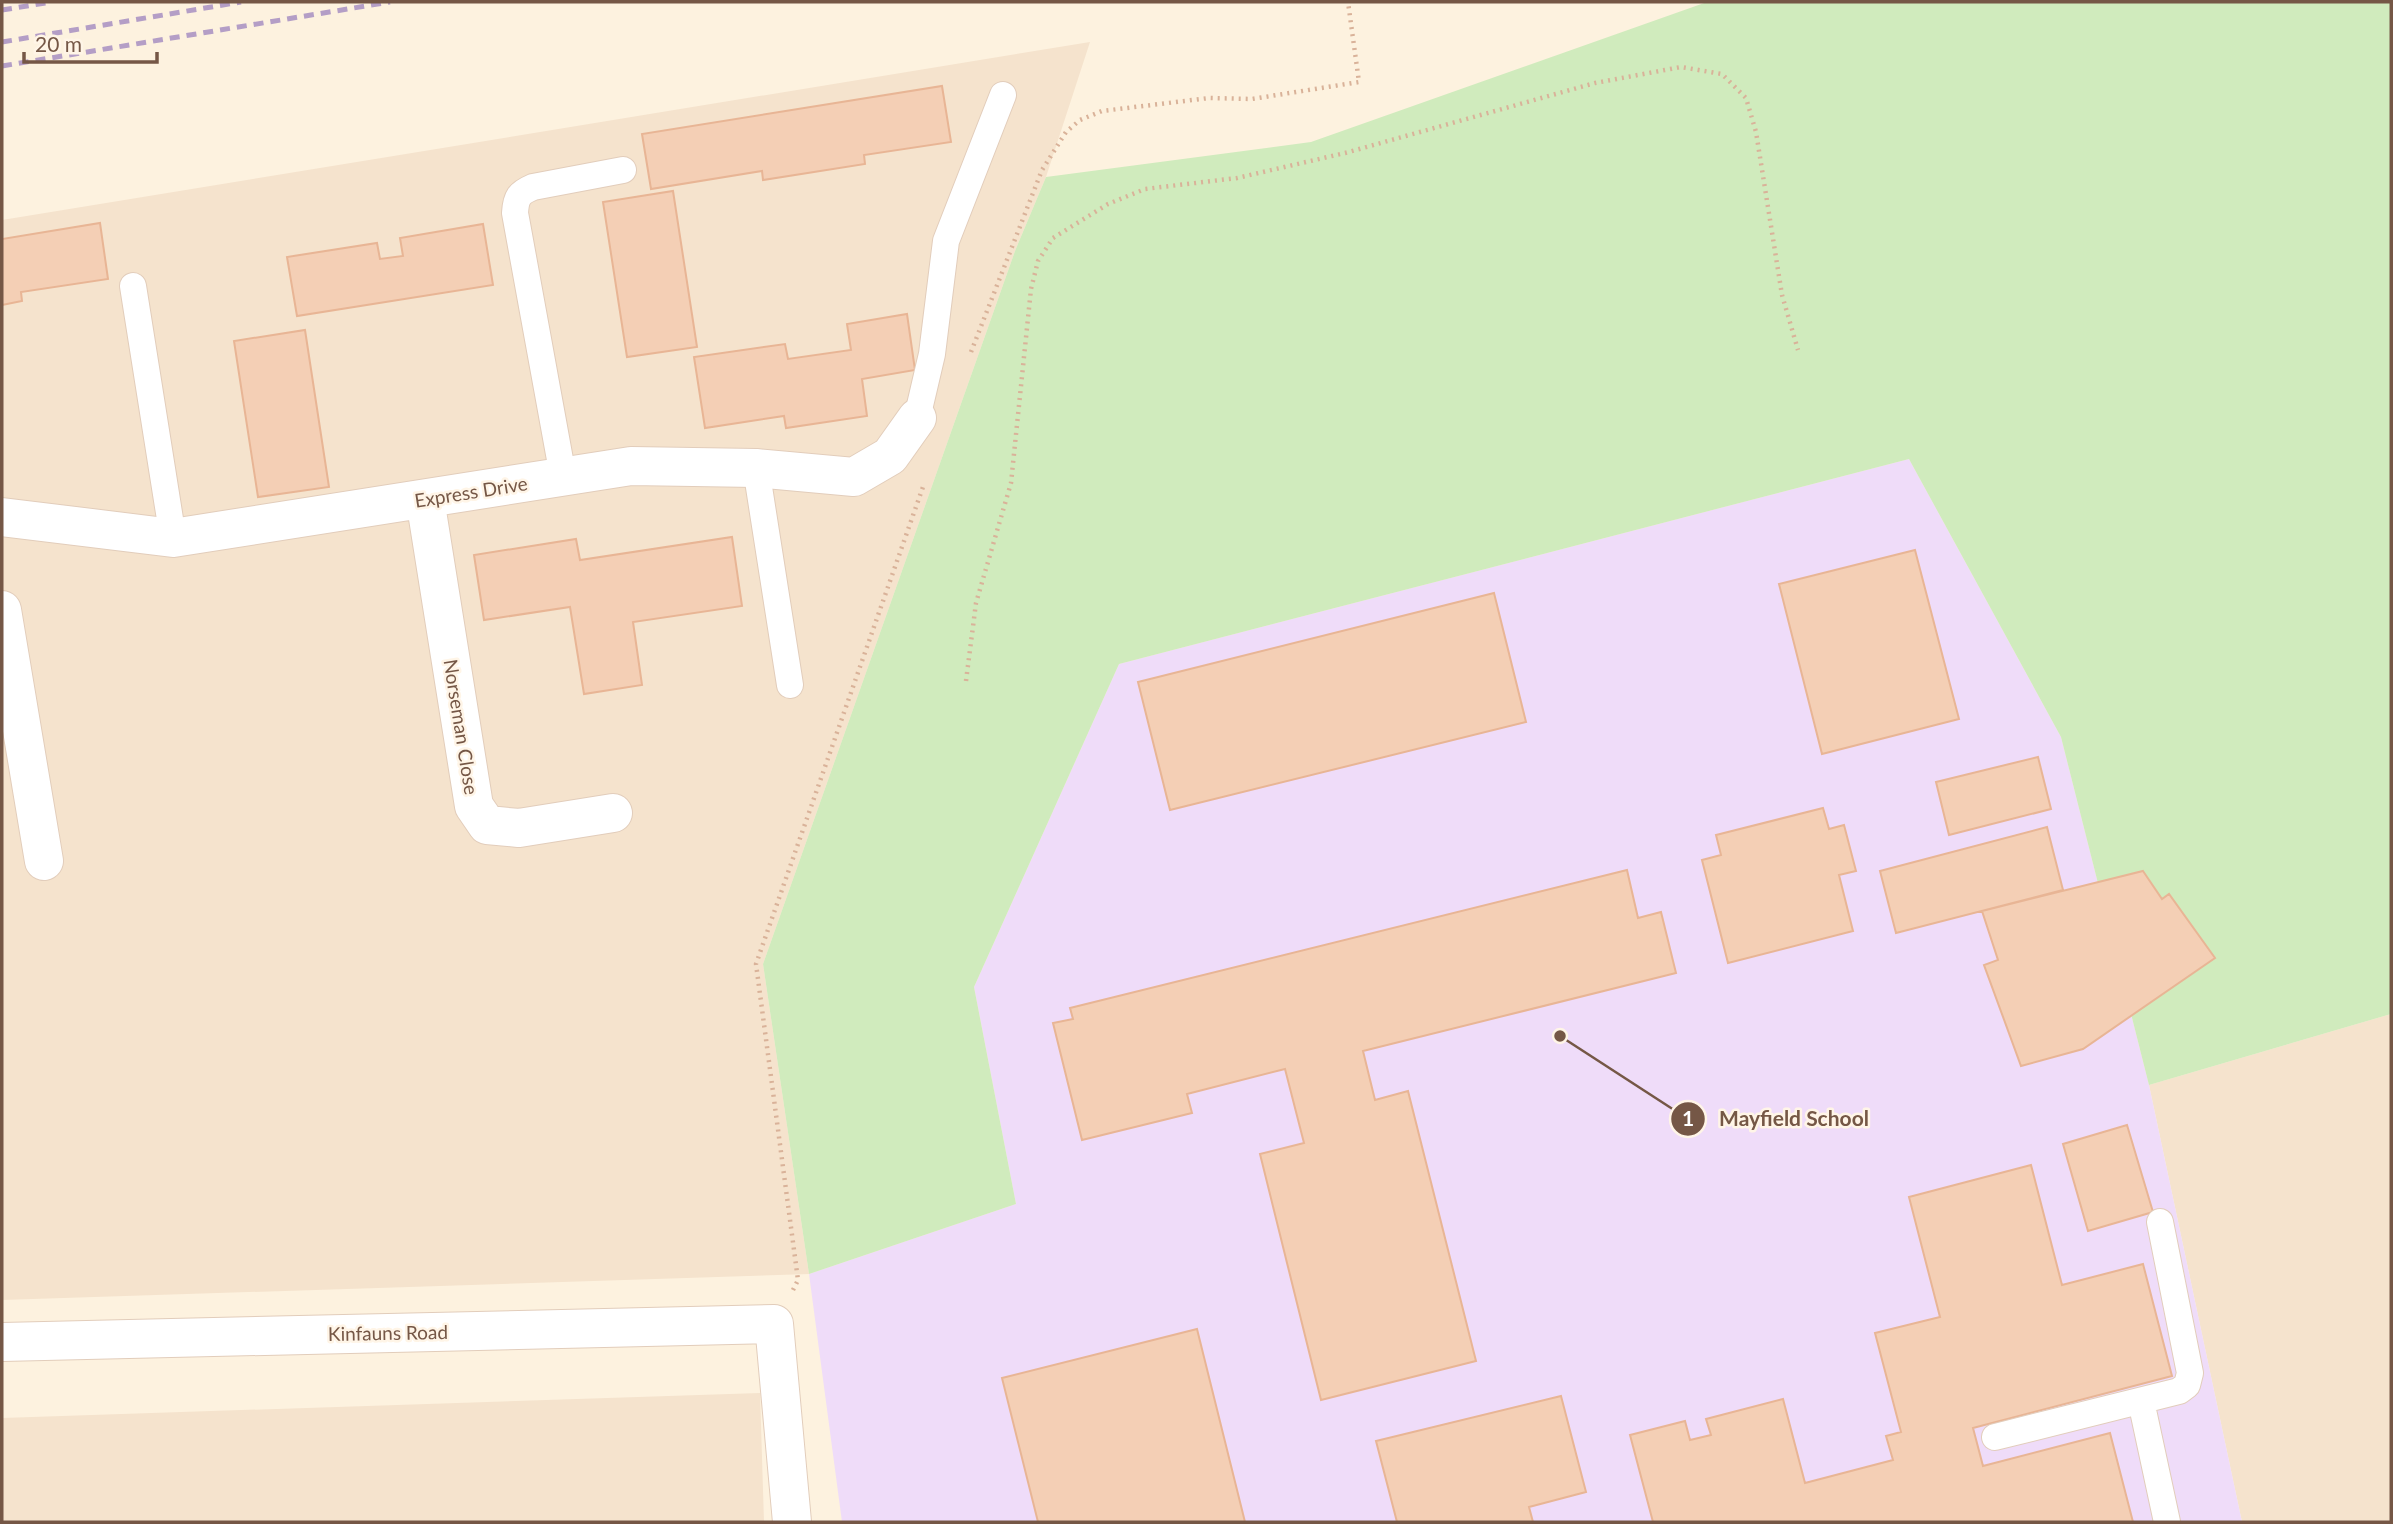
<svg xmlns="http://www.w3.org/2000/svg" width="2393" height="1524" font-family="Lato,sans-serif">
<style>
.residential{fill:#f5e3cd}
.education{fill:#efdcf9}
.green{fill:#d0ebbd}
.building{fill:#f4cfb5;stroke:#e8b595;stroke-width:2}
.lines{fill:none;stroke-linecap:round;stroke-linejoin:round}
.service-casing{stroke:#e2cdbb;stroke-width:28}
.minor-casing{stroke:#e2cdbb;stroke-width:40}
.path{stroke:#d9b299;stroke-width:4.5;stroke-dasharray:2 5;stroke-linecap:butt}
.service{stroke:#fff;stroke-width:26}
.minor{stroke:#fff;stroke-width:38}
.rail{stroke:#b49ec6;stroke-width:5;stroke-dasharray:10 7;stroke-linecap:butt}
.labels{text-anchor:middle;stroke-width:5;stroke-linejoin:round;paint-order:stroke}
.street-label{font-size:19px;fill:#755746;stroke:#fff5e7}
.leader{fill:none;stroke:#755746;stroke-width:2.5}
.callout-dot{fill:#755746;stroke:#fff5e7;stroke-width:2.5}
.mark-label{font-size:21px;text-anchor:middle;font-weight:bold;fill:#fff}
.callout-label{font-size:21px;text-anchor:middle;font-weight:bold;fill:#755746;stroke:#fff5e7;stroke-width:5;stroke-linejoin:round;paint-order:stroke}
</style>
<rect width="100%" height="100%" fill="#fdf2df"/>
<path class="residential" d="M 1090,42 L 1046,177 L 1015,251 L 763,964 L 809,1274 L 2,1300 L 2,220 Z
M 2391,1014 L 2391,1522 L 2242,1522 L 2149,1085 Z
M 760,1393 L 764,1522 L 2,1522 L 2,1418 Z"/>
<path class="education" d="M 1909,459 L 2061,737 L 2149,1085 L 2242,1522 L 842,1522 L 809,1274 L 1016,1204 L 974,987 L 1119,664 Z"/>
<path class="green" d="M 1707,2 L 2391,2 L 2391,1014 L 2149,1085 L 2061,737 L 1909,459 L 1119,664 L 974,987 L 1016,1204 L 809,1274 L 763,964 L 1015,251 L 1046,177 L 1311,142 Z"/>
<path class="building" d="M 942,86 L 951,142 L 864,155 L 865,164 L 763,180 L 762,171 L 651,189 L 642,134 Z
M 673,191 L 697,347 L 627,357 L 603,202 Z
M 100,223 L 108,279 L 21,292 L 22,301 L 2,305 L 2,239 Z
M 483,224 L 493,285 L 297,316 L 287,257 L 377,243 L 380,259 L 403,256 L 400,238 Z
M 907,314 L 915,370 L 862,379 L 867,416 L 786,428 L 784,416 L 705,428 L 694,357 L 785,344 L 788,359 L 851,350 L 847,324 Z
M 305,330 L 329,487 L 258,497 L 234,341 Z
M 732,537 L 742,606 L 633,622 L 642,685 L 584,694 L 570,607 L 484,620 L 474,555 L 576,539 L 580,560 Z
M 1915,550 L 1959,719 L 1822,754 L 1779,584 Z
M 1494,593 L 1526,722 L 1170,810 L 1138,682 Z
M 2038,757 L 2051,809 L 1949,835 L 1936,782 Z
M 1823,808 L 1829,829 L 1844,825 L 1856,871 L 1839,875 L 1853,931 L 1728,963 L 1702,860 L 1721,855 L 1716,835 Z
M 2047,827 L 2063,890 L 1896,933 L 1880,871 Z
M 1627,870 L 1638,918 L 1661,912 L 1676,973 L 1363,1051 L 1375,1100 L 1408,1091 L 1476,1361 L 1321,1400 L 1260,1154 L 1304,1143 L 1285,1069 L 1187,1094 L 1192,1113 L 1082,1140 L 1053,1023 L 1073,1019 L 1070,1008 Z
M 2143,871 L 2162,899 L 2169,894 L 2215,958 L 2083,1049 L 2021,1066 L 1984,965 L 1998,960 L 1982,911 Z
M 2127,1125 L 2153,1212 L 2088,1231 L 2063,1144 Z
M 2031,1165 L 2062,1285 L 2143,1264 L 2172,1376 L 1973,1428 L 1983,1466 L 2110,1433 L 2133,1522 L 1653,1522 L 1630,1435 L 1685,1421 L 1690,1440 L 1711,1435 L 1706,1419 L 1783,1399 L 1805,1483 L 1893,1460 L 1886,1436 L 1901,1432 L 1875,1333 L 1940,1317 L 1909,1197 Z
M 1197,1329 L 1245,1522 L 1038,1522 L 1002,1378 Z
M 1561,1396 L 1586,1492 L 1529,1507 L 1533,1522 L 1397,1522 L 1376,1441 Z"/>
<g class="lines">
<defs>
<path id="service" d="M 133,286 L 173,538
M 917,418 L 932,354 L 946,241 L 1003,95
M 756,468 L 790,685
M 563,476 L 515,213 C 516,197 519,193 533,187 L 623,170
M 2141,1401 L 2167,1522
M 1995,1437 L 2179,1391 L 2187,1385 L 2190,1373 L 2160,1222"/>
<path id="minor" d="M 425,499 L 474,806 L 487,825 L 519,828 L 613,813
M 2,517 L 173,538 L 631,466 L 756,468 L 854,477 L 890,456 L 917,418
M 2,610 L 44,861
M 2,1342 L 774,1324 L 792,1522"/>
</defs>
<use href="#service" class="service-casing"/>
<use href="#minor" class="minor-casing"/>
<path class="path" d="M 971,352 L 1042,170 L 1066,132 L 1080,120 L 1102,111 L 1209,98 L 1252,99 L 1359,82 L 1348,2
M 966,681 L 976,603 L 1011,483 L 1031,289 L 1038,261 L 1053,238 L 1108,204 L 1145,189 L 1237,178 L 1345,153 L 1595,83 L 1681,67 L 1722,74 L 1746,98 L 1756,132 L 1782,295 L 1798,350
M 793,1290 L 798,1280 L 756,964 L 924,484"/>
<use href="#service" class="service"/>
<use href="#minor" class="minor"/>
<path class="rail" d="M 2,10 L 52,2
M 2,42 L 241,2
M 2,66 L 390,2"/>
</g>
<g class="labels">
<g class="street-label">
<text transform="translate(471 492) rotate(-9)" y="7">Express Drive</text>
<text transform="translate(461 727) rotate(81)" y="7">Norseman Close</text>
<text transform="translate(388 1333) rotate(-1)" y="7">Kinfauns Road</text>
</g>
</g>
<path class="leader" d="M1560 1036L1688 1119"/>
<g class="callout-dot">
<circle cx="1560" cy="1036" r="7"/>
<circle cx="1688" cy="1119" r="18"/>
</g>
<g class="mark-label">
<text x="1688" y="1126">1</text>
</g>
<g class="callout-label">
<text x="1794" y="1126">Mayfield School</text>
</g>
<rect width="2393" height="1524" fill="none" stroke="#755746" stroke-width="7"/>
<path d="M24 52v10h133v-10" fill="none" stroke="#755746" stroke-width="3.5"/>
<text x="35" y="52" font-size="21" fill="#755746" stroke="#fff5e7" stroke-width="5" paint-order="stroke">20 m</text>
</svg>
